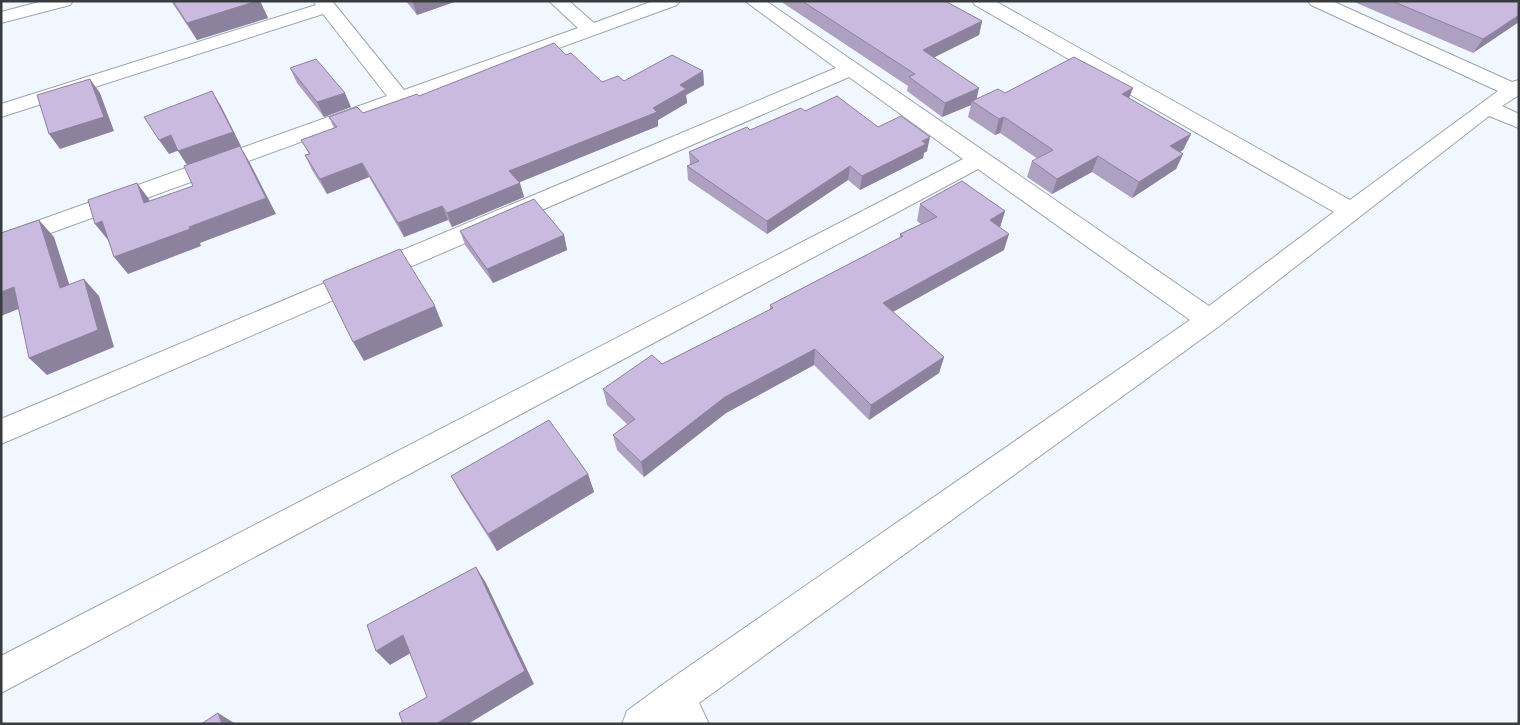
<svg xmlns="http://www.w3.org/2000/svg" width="1520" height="725" viewBox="0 0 1520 725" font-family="'Roboto Condensed',sans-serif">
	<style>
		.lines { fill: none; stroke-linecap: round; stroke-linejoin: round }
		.minor-casing { stroke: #9ca4ac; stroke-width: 2 }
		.minor { fill: #fff; fill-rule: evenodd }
		.wall { fill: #aea0c1 }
		.shaded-wall { fill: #8d829d }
		.building { fill: #cabae0; stroke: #8d829d }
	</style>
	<rect width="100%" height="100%" fill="#f0f7fe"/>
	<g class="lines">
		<!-- minor casing -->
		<g class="minor-casing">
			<path id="minor" d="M 43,1 L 73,1 L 70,5 L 1,23 L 1,12 Z
				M 313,1 L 332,1 L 404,90 L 578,28 L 549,1 L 569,1 L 594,23 L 653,1 L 680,1 L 677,5 L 1,251 L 1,234 L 387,96 L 323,14 L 1,117 L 1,104 L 316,5 Z
				M 745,1 L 766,1 L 1209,306 L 1334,212 L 975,5 L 972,1 L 995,1 L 1350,200 L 1498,91 L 1311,5 L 1308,1 L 1332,1 L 1512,82 L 1519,80 L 1519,95 L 1502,106 L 1519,114 L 1519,128 L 1489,116 L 1218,327 L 699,703 L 709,724 L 622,724 L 627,711 L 662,685 L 1190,320 L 978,169 L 1,693 L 1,656 L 963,159 L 849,77 L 1,444 L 1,419 L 836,68 Z"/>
		</g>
		<!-- minor -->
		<use href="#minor" class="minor"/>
	</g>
	<!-- wall -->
	<path class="wall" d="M 171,1 L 260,1 L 268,18 L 197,40 Z
		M 406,1 L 457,1 L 417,15 Z
		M 780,1 L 945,1 L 982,21 L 979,35 L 934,57 L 977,99 L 1005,93 L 1133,88 L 1129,98 L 1191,134 L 1183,150 L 1180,152 L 1183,154 L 1176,169 L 1132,198 L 1092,172 L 1052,194 L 1027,177 L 1032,161 L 1038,159 L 1000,133 L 995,135 L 968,117 L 971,105 L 942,117 L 907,91 L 908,86 Z
		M 1352,1 L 1519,1 L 1473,53 Z
		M 566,55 L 602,82 L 624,81 L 703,71 L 704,85 L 686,95 L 687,103 L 658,120 L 658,126 L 519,182 L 524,197 L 452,227 L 448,220 L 404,237 L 369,177 L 327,194 L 312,170 L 305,155 L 309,154 L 301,140 L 334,128 L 329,117 L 363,113 L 419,96 Z
		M 290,68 L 351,107 L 324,117 L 297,83 Z
		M 878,127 L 927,151 L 924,153 L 923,158 L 860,190 L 848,180 L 767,234 L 688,180 L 687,166 L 690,165 L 689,152 L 750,130 Z
		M 920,204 L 1005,211 L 1000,227 L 1004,250 L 893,312 L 944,357 L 939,373 L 869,420 L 814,365 L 726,413 L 644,477 L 617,450 L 613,435 L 628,425 L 607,405 L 603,389 L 662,364 L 770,310 L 770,305 L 900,238 L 900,234 L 921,224 L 917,221 Z
		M 460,231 L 564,235 L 567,250 L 493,283 L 465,245 Z
		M 588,474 L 594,492 L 497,551 L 461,494 L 451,476 Z"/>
	<!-- shaded-wall -->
	<path class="shaded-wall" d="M 257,1 L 260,1 L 268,18 L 197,40 L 187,23 Z
		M 419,1 L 457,1 L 417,15 L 413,3 Z
		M 1519,15 L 1519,22 L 1473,53 L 1483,39 Z
		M 982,21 L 979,35 L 921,64 L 923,50 Z
		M 703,71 L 704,85 L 686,95 L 687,103 L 658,120 L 658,126 L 513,185 L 509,171 L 653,108 L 680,85 Z
		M 90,79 L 100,93 L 114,131 L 60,149 L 49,134 Z
		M 979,88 L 976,102 L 972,101 L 971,105 L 942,117 L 945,103 Z
		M 1133,88 L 1127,103 L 1122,94 Z
		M 212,91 L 221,106 L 241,146 L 240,146 L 250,163 L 276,214 L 200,243 L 201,246 L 128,274 L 114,257 L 189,227 L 266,198 L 187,165 L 178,151 Z
		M 345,93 L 351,107 L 324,117 L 317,102 Z
		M 1004,117 L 1000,133 L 995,135 L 999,119 Z
		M 1191,134 L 1183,150 L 1163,162 L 1170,146 Z
		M 171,135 L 180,150 L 169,154 L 159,140 Z
		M 930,137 L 927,151 L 924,153 L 923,158 L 860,190 L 862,176 Z
		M 1183,154 L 1176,169 L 1132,198 L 1139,182 Z
		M 1098,156 L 1092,172 L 1052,194 L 1057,179 Z
		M 362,163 L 369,177 L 327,194 L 320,179 Z
		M 850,166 L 848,180 L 767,234 L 767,221 Z
		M 137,183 L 149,199 L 156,219 L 144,203 Z
		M 520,183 L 524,197 L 452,227 L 447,213 Z
		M 442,206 L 448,220 L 404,237 L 398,223 Z
		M 1005,211 L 1000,227 L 990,220 Z
		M 39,220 L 54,237 L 76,305 L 60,288 Z
		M 102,221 L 116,237 L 108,240 L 95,224 Z
		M 1009,234 L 1004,250 L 880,319 L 883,303 Z
		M 564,235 L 567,250 L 493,283 L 487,269 Z
		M 84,279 L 99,296 L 114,347 L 47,375 L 29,358 Z
		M 14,287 L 31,304 L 1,316 L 1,292 Z
		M 435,306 L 443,326 L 364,361 L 353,342 Z
		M 815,349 L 814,365 L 726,413 L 644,477 L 641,462 L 725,397 Z
		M 944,357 L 939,373 L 869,420 L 871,405 Z
		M 588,474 L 594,492 L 497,551 L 488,534 Z
		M 476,567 L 486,583 L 534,684 L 468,724 L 436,724 Z
		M 403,635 L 416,650 L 390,665 L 376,651 Z
		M 218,713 L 236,724 L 222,724 Z"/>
	<!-- building -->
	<path class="building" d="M 173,1 L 257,1 L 187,23 Z
		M 411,1 L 419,1 L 413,3 Z
		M 802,1 L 945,1 L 982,21 L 923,50 L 979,88 L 945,103 L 909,77 L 915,74 Z
		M 1392,1 L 1519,1 L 1519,15 L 1483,39 Z
		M 554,43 L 566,55 L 571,53 L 602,82 L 618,76 L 624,81 L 672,55 L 703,71 L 680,85 L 686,89 L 653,108 L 657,112 L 509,171 L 520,183 L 447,213 L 442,206 L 398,223 L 362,163 L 320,179 L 305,155 L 310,154 L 301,140 L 337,127 L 329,117 L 357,107 L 363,113 L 417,94 L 419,96 Z
		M 1074,57 L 1133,88 L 1122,94 L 1191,134 L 1170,146 L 1183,154 L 1139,182 L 1098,156 L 1057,179 L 1032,161 L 1053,150 L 1004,117 L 999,119 L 972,101 L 998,89 L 1005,93 Z
		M 316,59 L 345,93 L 317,102 L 290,68 Z
		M 90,79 L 104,117 L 49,134 L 37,95 Z
		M 212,91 L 233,132 L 178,151 L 171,135 L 159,140 L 144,117 Z
		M 837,96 L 878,127 L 901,116 L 930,137 L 922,141 L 926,144 L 862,176 L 850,166 L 767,221 L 687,166 L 699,161 L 689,152 L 747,127 L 750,130 L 801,108 L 805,111 Z
		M 240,146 L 266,198 L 189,227 L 190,229 L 114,257 L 102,221 L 95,224 L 88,200 L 137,183 L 144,203 L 193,186 L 184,166 Z
		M 962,181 L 1005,211 L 990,220 L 1009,234 L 883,303 L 944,357 L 871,405 L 815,349 L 725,397 L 641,462 L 613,435 L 635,419 L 603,389 L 652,355 L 662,364 L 773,308 L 770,305 L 903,236 L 900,234 L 937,217 L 920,204 Z
		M 534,199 L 564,235 L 487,269 L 460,231 Z
		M 39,220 L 60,288 L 84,279 L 98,330 L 29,358 L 14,287 L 1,292 L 1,233 Z
		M 400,249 L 435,306 L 353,342 L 323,281 Z
		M 549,420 L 588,474 L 488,534 L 451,476 Z
		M 476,567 L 525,671 L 436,724 L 403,724 L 399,713 L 427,697 L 403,635 L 376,651 L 367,625 Z
		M 218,713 L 222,724 L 201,724 Z"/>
	<!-- border -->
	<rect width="1520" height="725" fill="none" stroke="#393c3f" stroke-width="5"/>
</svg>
